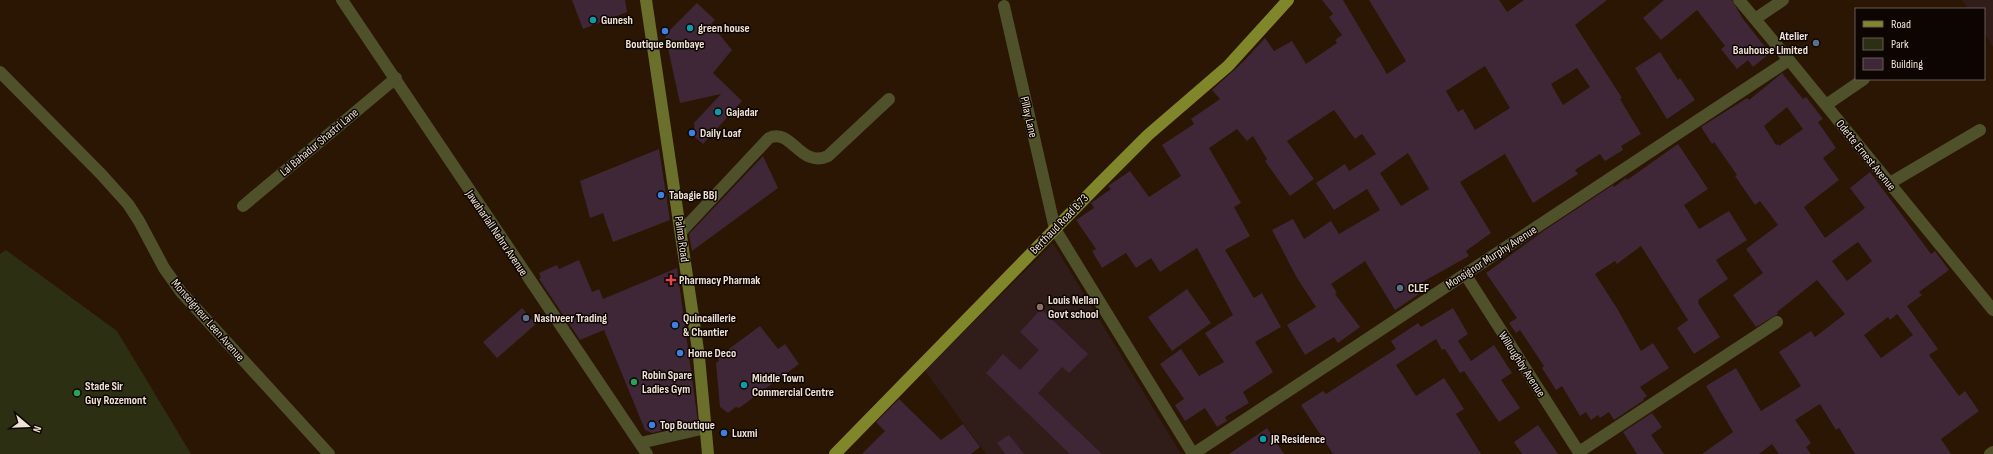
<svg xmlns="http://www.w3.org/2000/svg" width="1993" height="454" viewBox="0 0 1993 454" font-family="'Sofia Sans Condensed',sans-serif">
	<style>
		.education { fill: #301d19 }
		.green { fill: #2d2f13 }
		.building { fill: #3f2737; fill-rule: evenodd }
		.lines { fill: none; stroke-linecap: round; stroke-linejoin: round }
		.minor { stroke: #4e5129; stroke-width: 12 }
		.tertiary { stroke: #4e5129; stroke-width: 12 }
		.secondary { stroke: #6a6f2b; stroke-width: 12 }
		.primary { stroke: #80862a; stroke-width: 12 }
		.culture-dot { fill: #0f9aa8; stroke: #0c0501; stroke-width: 1.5 }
		.shop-dot { fill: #3f7fe0; stroke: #0c0501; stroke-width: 1.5 }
		.service-dot { fill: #5c6f8a; stroke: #0c0501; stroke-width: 1.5 }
		.health-dot { fill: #e0444e; stroke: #0c0501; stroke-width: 1.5 }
		.education-dot { fill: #8d6e63; stroke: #0c0501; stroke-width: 1.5 }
		.leisure-dot { fill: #2e9e5b; stroke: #0c0501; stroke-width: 1.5 }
		.labels { text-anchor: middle; stroke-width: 3; stroke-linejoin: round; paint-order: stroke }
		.poi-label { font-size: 12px; font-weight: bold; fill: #efe1d5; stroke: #0c0501; text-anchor: start }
		.street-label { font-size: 12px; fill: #efe1d5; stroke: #0c0501 }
	</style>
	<rect width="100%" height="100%" fill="#2a1603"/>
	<!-- education -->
	<path class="education" d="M 1962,0 L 1993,0 L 1993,47 L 1984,33 L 1984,9 L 1968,9 Z
		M 1053,243 L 1181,454 L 986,454 L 925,371 Z"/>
	<!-- green -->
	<path class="green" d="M 6,250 L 117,331 L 191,454 L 0,454 L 0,254 Z"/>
	<!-- building -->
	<path class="building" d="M 572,0 L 625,0 L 627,12 L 583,29 Z
		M 1322,0 L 1343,0 L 1387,74 L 1406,61 L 1369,0 L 1499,0 L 1507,12 L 1524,0 L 1607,0 L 1575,25 L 1622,98 L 1620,99 L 1641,134 L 1621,146 L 1623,150 L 1605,161 L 1600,154 L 1575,170 L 1578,174 L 1533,203 L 1505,154 L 1460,182 L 1491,233 L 1466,251 L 1469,256 L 1417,285 L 1422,292 L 1395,310 L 1365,261 L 1331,284 L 1337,293 L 1335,294 L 1360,327 L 1338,343 L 1334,337 L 1305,355 L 1287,325 L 1316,307 L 1297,278 L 1272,230 L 1293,219 L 1304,239 L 1331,221 L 1339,234 L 1380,210 L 1367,189 L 1334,210 L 1316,183 L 1345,164 L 1349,171 L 1376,154 L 1362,134 L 1355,139 L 1334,110 L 1287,141 L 1314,179 L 1290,196 L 1265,161 L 1267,159 L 1253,136 L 1247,141 L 1237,129 L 1209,148 L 1241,203 L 1234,207 L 1250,236 L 1225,250 L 1254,298 L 1262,293 L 1281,327 L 1255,342 L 1273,372 L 1243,392 L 1249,403 L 1225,417 L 1227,421 L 1217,427 L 1205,408 L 1185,421 L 1175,405 L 1184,399 L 1160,364 L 1181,349 L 1199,376 L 1224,362 L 1205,333 L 1233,315 L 1197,248 L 1160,272 L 1151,258 L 1136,268 L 1126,253 L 1102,268 L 1092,251 L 1096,249 L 1076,220 L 1094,208 L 1091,203 L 1111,189 L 1108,186 L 1130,171 L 1149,197 L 1181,176 L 1162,145 L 1194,124 L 1191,119 L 1220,99 L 1212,90 L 1243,62 L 1265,38 L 1274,51 L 1292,41 L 1306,64 L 1337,43 L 1335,40 L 1342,35 L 1329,17 L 1333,14 ZM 1485,66 L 1510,108 L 1475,130 L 1463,109 L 1458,112 L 1446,91 ZM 1577,68 L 1590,87 L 1563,105 L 1551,84 ZM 1408,153 L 1429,189 L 1401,206 L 1380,173 Z
		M 1664,0 L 1732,0 L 1743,19 L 1770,53 L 1753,67 L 1748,60 L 1737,69 L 1721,49 L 1725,46 L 1697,10 L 1661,40 L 1643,18 Z
		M 697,3 L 715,20 L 711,24 L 732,50 L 713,73 L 742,101 L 703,144 L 695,137 L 694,123 L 721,94 L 680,103 L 665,35 Z
		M 1660,52 L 1678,80 L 1680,78 L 1695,100 L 1667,119 L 1635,68 Z
		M 1782,73 L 1803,99 L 1806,97 L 1823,119 L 1818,122 L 1836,148 L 1823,158 L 1839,180 L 1804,207 L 1825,238 L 1865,208 L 1850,188 L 1870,172 L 1931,254 L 1935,251 L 1949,270 L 1919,292 L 1922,295 L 1907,306 L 1938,349 L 1929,355 L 1959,396 L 1965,391 L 1979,411 L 1941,439 L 1951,454 L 1855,454 L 1839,428 L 1836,430 L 1820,404 L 1795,420 L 1811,443 L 1806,447 L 1811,454 L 1779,454 L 1772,444 L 1759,454 L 1702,454 L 1733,432 L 1706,386 L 1736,368 L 1761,411 L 1801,386 L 1779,352 L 1811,331 L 1815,337 L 1845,314 L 1817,280 L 1777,312 L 1778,314 L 1756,327 L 1733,295 L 1763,273 L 1746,249 L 1778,225 L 1760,201 L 1755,205 L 1735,176 L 1737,175 L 1714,142 L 1712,144 L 1701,127 L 1747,98 L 1749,100 ZM 1787,107 L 1803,129 L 1779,146 L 1778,144 L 1776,145 L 1764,126 ZM 1858,242 L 1872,261 L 1847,281 L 1832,261 ZM 1897,314 L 1913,335 L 1881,358 L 1864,335 L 1888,317 L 1890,320 Z
		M 1678,144 L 1708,189 L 1684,205 L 1699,229 L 1729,211 L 1747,240 L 1716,260 L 1728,279 L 1698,300 L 1699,302 L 1698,303 L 1720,337 L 1694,354 L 1677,328 L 1688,320 L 1641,246 L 1617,264 L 1615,261 L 1595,274 L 1618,310 L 1641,351 L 1653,343 L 1669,368 L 1640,387 L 1647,396 L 1643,399 L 1644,400 L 1614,420 L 1609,412 L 1600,418 L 1598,415 L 1591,420 L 1586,412 L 1580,416 L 1562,386 L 1556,390 L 1542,368 L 1544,366 L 1520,330 L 1516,333 L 1509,323 L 1517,318 L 1486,273 L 1545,230 L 1613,185 L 1614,187 L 1626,178 L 1627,180 Z
		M 659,149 L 670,220 L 613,242 L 603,213 L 590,218 L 580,181 Z
		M 763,156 L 778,188 L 692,251 L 689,234 Z
		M 579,260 L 592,292 L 599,289 L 603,299 L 677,268 L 698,422 L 652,433 L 645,430 L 604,330 L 580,340 L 539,279 L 541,278 L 539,273 L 557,265 L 559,269 Z
		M 1187,289 L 1211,323 L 1172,351 L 1148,317 Z
		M 522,308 L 536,324 L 497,358 L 483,342 Z
		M 1453,308 L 1468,334 L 1458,341 L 1471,361 L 1494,345 L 1512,373 L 1501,380 L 1520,408 L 1499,422 L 1464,371 L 1460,373 L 1445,349 L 1442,350 L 1436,339 L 1396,365 L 1416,396 L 1444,378 L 1464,409 L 1456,414 L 1481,454 L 1333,454 L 1301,405 L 1323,391 L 1326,394 L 1396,349 L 1391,341 L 1418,323 L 1421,327 Z
		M 1041,309 L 1088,354 L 1069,373 L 1062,367 L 1038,393 L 1102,454 L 1070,454 L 986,373 L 1003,354 L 1020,370 L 1039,350 L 1020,332 Z
		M 760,326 L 778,349 L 785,344 L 799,364 L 739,408 L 736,407 L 728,413 L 720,407 L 716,363 L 719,361 L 718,357 Z
		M 899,399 L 941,440 L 963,424 L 980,447 L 971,454 L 862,454 L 885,431 L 876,422 Z
		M 1652,413 L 1662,427 L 1651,435 L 1664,454 L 1637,454 L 1623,432 Z
		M 1538,425 L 1558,454 L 1522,454 L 1514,442 Z
		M 1267,428 L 1284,454 L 1229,454 Z
		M 1009,435 L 1024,454 L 1005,454 L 997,443 Z"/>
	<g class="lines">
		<!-- minor -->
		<path class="minor" d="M 1004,6 L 1055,229 L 1193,454
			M 1755,19 L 1783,0
			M 1789,60 L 1993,310
			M 0,72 L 101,174 L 128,204 L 139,221 L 164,268 L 181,292 L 329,454
			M 1826,105 L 1864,79
			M 1890,183 L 1980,130
			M 243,206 L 396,78
			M 681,232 L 769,138 C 791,127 801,169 828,156 L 889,99
			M 1465,274 L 1580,454
			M 640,443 L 706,428
			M 1579,452 L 1777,322
			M 1990,454 L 1993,452"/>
		<!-- tertiary -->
		<path class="tertiary" d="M 342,0 L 647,454
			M 1193,454 L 1789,60 L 1739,0"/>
		<!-- secondary -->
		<path class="secondary" d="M 646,0 L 699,357 L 708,454"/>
		<!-- primary -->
		<path class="primary" d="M 835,454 L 1099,184 L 1148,135 L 1228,66 L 1288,0"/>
	</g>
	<!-- markers -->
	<g class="culture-dot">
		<circle cx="593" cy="20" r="4"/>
		<circle cx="690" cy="28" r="4"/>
		<circle cx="718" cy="112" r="4"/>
		<circle cx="744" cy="385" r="4"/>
		<circle cx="1263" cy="439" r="4"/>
	</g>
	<g class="shop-dot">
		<circle cx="665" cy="31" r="4"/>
		<circle cx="692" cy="133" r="4"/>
		<circle cx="661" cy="195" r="4"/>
		<circle cx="675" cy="325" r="4"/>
		<circle cx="680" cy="353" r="4"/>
		<circle cx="652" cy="425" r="4"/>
		<circle cx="724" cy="433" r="4"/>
	</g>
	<g class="service-dot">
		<circle cx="1816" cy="43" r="4"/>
		<circle cx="1400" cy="288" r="4"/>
		<circle cx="526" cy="318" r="4"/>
	</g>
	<path class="health-dot" d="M669 274h4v4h4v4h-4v4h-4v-4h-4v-4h4z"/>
	<circle class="education-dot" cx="1040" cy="307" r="4"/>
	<g class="leisure-dot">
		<circle cx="634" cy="382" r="4"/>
		<circle cx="77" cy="393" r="4"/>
	</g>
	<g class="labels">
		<!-- poi labels -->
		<g class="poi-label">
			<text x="601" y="24">Gunesh</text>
			<text x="698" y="32">green house</text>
			<text x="1808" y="40" text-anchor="end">Atelier<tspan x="1808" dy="14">Bauhouse Limited</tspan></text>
			<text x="665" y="48" text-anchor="middle">Boutique Bombaye</text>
			<text x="726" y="116">Gajadar</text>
			<text x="700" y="137">Daily Loaf</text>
			<text x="669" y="199">Tabagie BBJ</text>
			<text x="679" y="284">Pharmacy Pharmak</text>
			<text x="1408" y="292">CLEF</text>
			<text x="1048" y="304">Louis Nellan<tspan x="1048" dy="14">Govt school</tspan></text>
			<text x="534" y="322">Nashveer Trading</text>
			<text x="683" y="322">Quincaillerie<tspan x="683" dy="14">&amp; Chantier</tspan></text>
			<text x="688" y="357">Home Deco</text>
			<text x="642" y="379">Robin Spare<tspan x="642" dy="14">Ladies Gym</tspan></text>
			<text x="752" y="382">Middle Town<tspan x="752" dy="14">Commercial Centre</tspan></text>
			<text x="85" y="390">Stade Sir<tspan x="85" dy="14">Guy Rozemont</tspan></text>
			<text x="660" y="429">Top Boutique</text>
			<text x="732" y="437">Luxmi</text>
			<text x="1271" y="443">JR Residence</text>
		</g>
		<!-- street labels -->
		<g class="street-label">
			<text transform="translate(1029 117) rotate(77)" y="4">Pillay Lane</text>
			<text transform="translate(319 142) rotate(-40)" y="4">Lal Bahadur Shastri Lane</text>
			<text transform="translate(1866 155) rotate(51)" y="4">Odette Ernest Avenue</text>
			<text transform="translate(1059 224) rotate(-46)" y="4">Berthaud Road B.73</text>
			<text transform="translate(497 233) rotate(56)" y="4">Jawaharlall Nehru Avenue</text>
			<text transform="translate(682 239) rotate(82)" y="4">Palma Road</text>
			<text transform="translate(1491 257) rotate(-33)" y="4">Monsignor Murphy Avenue</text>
			<text transform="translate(208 320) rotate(49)" y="4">Monseigneur Leen Avenue</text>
			<text transform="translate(1522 364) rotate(57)" y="4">Willoughby Avenue</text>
		</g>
	</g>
	<!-- legend -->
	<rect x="1855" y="8" width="130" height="72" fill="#0c0501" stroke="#675d56"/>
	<rect x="1863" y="21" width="20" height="6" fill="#80862a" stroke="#675d56"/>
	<text x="1891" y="28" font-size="12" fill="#efe1d5">Road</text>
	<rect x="1863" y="38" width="20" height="12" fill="#2d2f13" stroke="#675d56"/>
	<text x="1891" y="48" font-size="12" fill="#efe1d5">Park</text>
	<rect x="1863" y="58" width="20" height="12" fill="#3f2737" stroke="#675d56"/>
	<text x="1891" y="68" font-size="12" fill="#efe1d5">Building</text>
	<!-- north arrow -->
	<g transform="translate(28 426) rotate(109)" stroke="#0c0501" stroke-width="3" paint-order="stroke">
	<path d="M0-3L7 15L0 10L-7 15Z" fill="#efe1d5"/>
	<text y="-6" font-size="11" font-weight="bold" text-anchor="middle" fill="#efe1d5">N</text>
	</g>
</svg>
